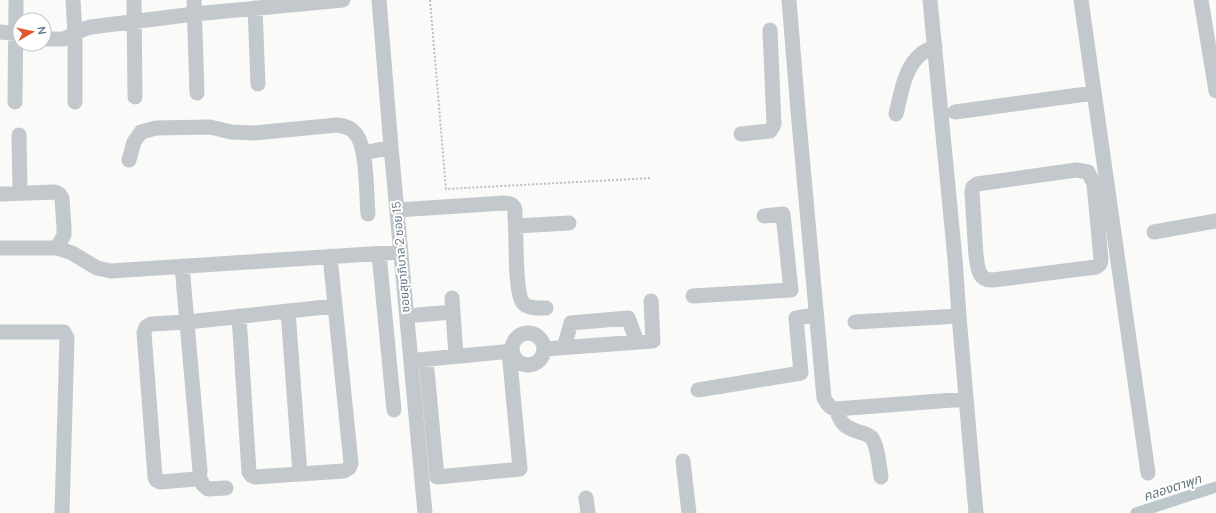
<svg xmlns="http://www.w3.org/2000/svg" width="1216" height="513" viewBox="0 0 1216 513" font-family="Manrope,'Noto Sans Thai',sans-serif">
	<style>
		.lines { fill: none; stroke-linecap: round; stroke-linejoin: round }
		.canal { stroke: #bbc7cb; stroke-width: 11 }
		.path { stroke: #bbbfc2; stroke-width: 2; stroke-dasharray: 2 2; stroke-linecap: butt }
		.minor { stroke: #c3c8cc; stroke-width: 15 }
		.labels { text-anchor: middle; stroke-width: 4; stroke-linejoin: round; paint-order: stroke }
		.street-label { font-size: 12px; fill: #657683; stroke: #fff }
		.water-label { font-size: 13px; font-style: italic; fill: #60757c; stroke: #fff }
	</style>
	<rect width="100%" height="100%" fill="#fafaf8"/>
	<g class="lines">
		<!-- canal -->
		<path class="canal" d="M 1136,513 L 1216,487"/>
		<!-- path -->
		<path class="path" d="M 430,0 L 446,189 L 652,178"/>
		<!-- minor -->
		<path class="minor" d="M 73,0 L 75,33 L 75,102
			M 134,0 L 135,97
			M 194,0 L 197,93
			M 379,0 L 391,147 L 425,513
			M 789,0 L 798,111 L 824,398 C 827,403 830,409 836,409 L 966,399
			M 930,0 L 955,259 L 959,316 L 976,513
			M 1081,0 L 1148,473
			M 1201,0 L 1216,91
			M 255,8 L 258,84
			M 0,32 L 20,34
			M 44,39 L 64,39 L 84,29 L 91,27 L 194,14 L 343,0
			M 15,102 L 16,0
			M 955,112 L 1094,93
			M 896,114 C 901,94 904,68 921,54 C 925,51 930,49 935,46
			M 741,134 L 770,131 L 772,128 L 774,124 L 770,30
			M 19,135 L 20,193
			M 364,153 L 391,147
			M 129,160 L 134,142 L 141,132 L 156,128 L 210,127 L 231,132 L 254,133 L 337,125 C 344,126 350,127 354,132 C 368,144 366,195 368,214
			M 1076,170 L 1088,172 L 1094,184 L 1101,259 L 1100,264 L 1096,267 L 993,280 C 978,281 978,268 976,256 L 972,192 L 973,187 L 977,184 Z
			M 0,194 L 55,192 L 59,194 L 62,198 L 64,228 L 64,235 L 57,248
			M 397,210 L 504,203 C 507,203 511,203 513,206 C 516,208 515,214 515,217 C 517,235 514,291 523,303 C 528,309 539,308 546,308
			M 516,226 L 569,223
			M 1154,232 L 1216,221
			M 0,248 L 57,248 L 72,253 L 97,268 L 111,271 L 401,252
			M 379,254 L 394,410
			M 182,266 L 200,471 L 199,476 L 196,479 L 160,482 L 156,480 L 155,477 L 144,333 L 146,327 L 151,324 L 188,322 L 335,306
			M 693,296 L 791,290 L 783,214 L 764,216
			M 452,298 L 456,356
			M 288,311 L 300,474
			M 417,315 L 453,312
			M 239,316 L 249,472 L 252,476 L 255,477 L 344,471 L 349,468 L 351,463 L 330,256
			M 855,322 L 959,316
			M 0,332 L 64,332 L 67,338 L 62,513
			M512 349a16 16 0 1 1 32 0a16 16 0 1 1-32 0Z
			M 564,347 L 571,323 L 628,318 L 637,342
			M 544,349 L 653,341 L 651,301
			M 426,359 L 437,477 L 520,469 L 509,351
			M 418,360 L 512,351
			M 698,390 L 801,373 L 796,318 L 816,315
			M 836,409 C 841,424 844,427 859,432 C 863,433 867,434 871,437 C 878,445 879,466 881,477
			M 683,461 L 689,513
			M 199,476 L 203,485 L 208,489 L 226,488
			M 586,498 L 588,513"/>
	</g>
	<g class="labels">
		<!-- street labels -->
		<g class="street-label">
			<text transform="translate(401 257) rotate(-95)" y="4">ซอยสุขาภิบาล 2 ซอย 15</text>
		</g>
		<!-- water labels -->
		<g class="water-label">
			<text transform="translate(1172 487) rotate(-18)" y="5">คลองตาพุก</text>
		</g>
	</g>
	<!-- north arrow -->
	<g transform="translate(32 32) rotate(81)"><circle r="19" fill="#ffffff" stroke="#c1c8cd"/>
	<path d="M0-3L7 15L0 10L-7 15Z" fill="#e4572e"/>
	<text y="-6" font-size="11" font-weight="bold" text-anchor="middle" fill="#657683">N</text>
	</g>
</svg>
